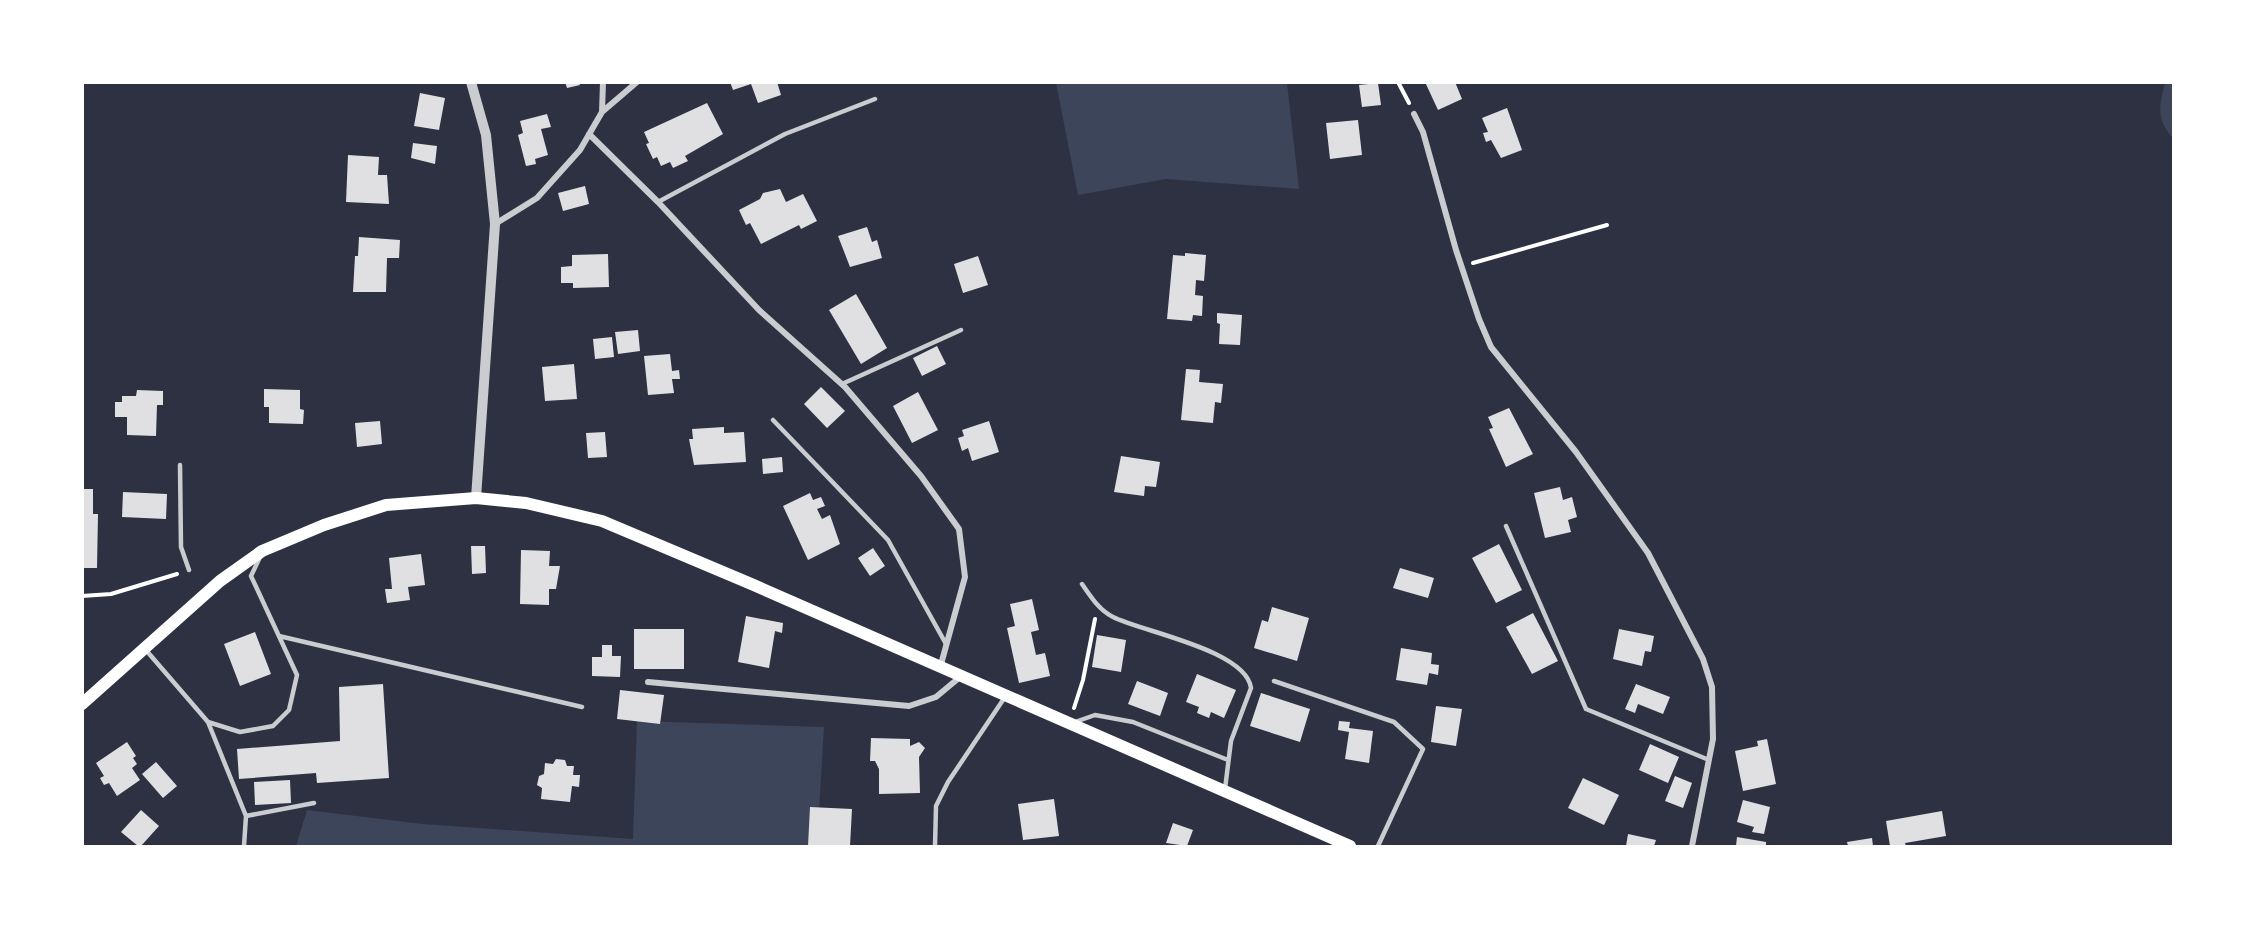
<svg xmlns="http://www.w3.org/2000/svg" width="2256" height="929" viewBox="0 0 2256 929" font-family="Overpass,sans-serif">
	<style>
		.green { fill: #3c4559 }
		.building { fill: #e0e0e3 }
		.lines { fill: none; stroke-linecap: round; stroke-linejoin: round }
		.path { stroke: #fff; stroke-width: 4 }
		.service { stroke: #caccd0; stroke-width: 4.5 }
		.minor { stroke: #caccd0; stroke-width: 6 }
		.tertiary { stroke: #caccd0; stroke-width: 10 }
		.secondary { stroke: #fff; stroke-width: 12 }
	</style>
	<rect width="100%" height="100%" fill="#2d3142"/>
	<!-- green -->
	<path class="green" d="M 1056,83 L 1287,83 L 1299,189 L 1166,179 L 1078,195 Z
		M 2165,83 L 2173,83 L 2173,138 C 2156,121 2159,105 2165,83 Z
		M 637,721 L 824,727 L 817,846 L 296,846 L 307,810 L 423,824 L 633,839 Z"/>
	<!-- building -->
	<path class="building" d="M 565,82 L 579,82 L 580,85 L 567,88 Z
		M 730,82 L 777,82 L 781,95 L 758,103 L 751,84 L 733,90 Z
		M 1425,82 L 1455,82 L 1462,99 L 1438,110 Z
		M 1378,83 L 1381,105 L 1362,107 L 1359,85 Z
		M 420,93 L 445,98 L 439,130 L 414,126 Z
		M 707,103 L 723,134 L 685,156 L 688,161 L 673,168 L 670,162 L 661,166 L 657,157 L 653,159 L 646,144 L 649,143 L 644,132 Z
		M 1507,108 L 1522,150 L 1501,158 L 1491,140 L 1486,142 L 1483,133 L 1488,132 L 1482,118 Z
		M 547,114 L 551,127 L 541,129 L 548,155 L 535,159 L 536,164 L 526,166 L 518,135 L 523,133 L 520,121 Z
		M 1358,120 L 1362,155 L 1330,159 L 1326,123 Z
		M 413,143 L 437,146 L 435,164 L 411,158 Z
		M 348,155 L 379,157 L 378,175 L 387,175 L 389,204 L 346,202 Z
		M 585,186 L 589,204 L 563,211 L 558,193 Z
		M 780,189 L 786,202 L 803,194 L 817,221 L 801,229 L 799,225 L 761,244 L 750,223 L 746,225 L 739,210 L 760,199 L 763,193 Z
		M 867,227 L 872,242 L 877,240 L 882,258 L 850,267 L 838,236 Z
		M 359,237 L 400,240 L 399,258 L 387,258 L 386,292 L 353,292 L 355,256 L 358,256 Z
		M 1185,253 L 1206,255 L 1204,281 L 1196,280 L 1195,295 L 1203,296 L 1202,316 L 1193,315 L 1192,321 L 1167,319 L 1173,255 L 1185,256 Z
		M 608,254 L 609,287 L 573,288 L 573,283 L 561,283 L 561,267 L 572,266 L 572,255 Z
		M 978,256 L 988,285 L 963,293 L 954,264 Z
		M 856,294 L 887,348 L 861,364 L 829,310 Z
		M 1217,313 L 1242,315 L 1240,345 L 1219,344 L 1220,324 L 1217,323 Z
		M 638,330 L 640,351 L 618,354 L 615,332 Z
		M 612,337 L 614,357 L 595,359 L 593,339 Z
		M 937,346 L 946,364 L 922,376 L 913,358 Z
		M 670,354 L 672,371 L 679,370 L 680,379 L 672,379 L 674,393 L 648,395 L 644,356 Z
		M 574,364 L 577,399 L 545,401 L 542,367 Z
		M 1186,369 L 1200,370 L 1199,382 L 1223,384 L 1221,403 L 1215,402 L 1213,423 L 1181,420 Z
		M 821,387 L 845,411 L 827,428 L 804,404 Z
		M 264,389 L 300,390 L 300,409 L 304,410 L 303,424 L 269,423 L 269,407 L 264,407 Z
		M 137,390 L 163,391 L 163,405 L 157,405 L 156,436 L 127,435 L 127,417 L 115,417 L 115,402 L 122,402 L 122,396 L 136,396 Z
		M 918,392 L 938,430 L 912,443 L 893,406 Z
		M 1509,408 L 1533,454 L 1506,467 L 1489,429 L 1493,428 L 1488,417 Z
		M 380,421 L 382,444 L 357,447 L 355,423 Z
		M 989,421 L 999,452 L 972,461 L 968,448 L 962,451 L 958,438 L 964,436 L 962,430 Z
		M 724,427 L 724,433 L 744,432 L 746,462 L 694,465 L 689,439 L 693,439 L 692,429 Z
		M 605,432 L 607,457 L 588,458 L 586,433 Z
		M 1121,456 L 1160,462 L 1156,487 L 1145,486 L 1144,496 L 1114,492 Z
		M 782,457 L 783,472 L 763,474 L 762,459 Z
		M 1560,487 L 1563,500 L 1572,497 L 1577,517 L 1568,520 L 1571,532 L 1545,538 L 1534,493 Z
		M 82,489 L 93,489 L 93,514 L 98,514 L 97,568 L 82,568 Z
		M 123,492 L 167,494 L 166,519 L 122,517 Z
		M 810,493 L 813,500 L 821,497 L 825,506 L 817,509 L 822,519 L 830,515 L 840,544 L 808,560 L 783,506 Z
		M 1499,544 L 1522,590 L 1496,603 L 1472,558 Z
		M 471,546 L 485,546 L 486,573 L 472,574 Z
		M 873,548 L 885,566 L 870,576 L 858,558 Z
		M 521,550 L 550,551 L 549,566 L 560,566 L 556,589 L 549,589 L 549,605 L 520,604 Z
		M 421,554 L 425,585 L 408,587 L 410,600 L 387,603 L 385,589 L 392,589 L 389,558 Z
		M 1400,568 L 1434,578 L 1428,598 L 1393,588 Z
		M 1032,599 L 1039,630 L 1031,632 L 1036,655 L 1045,653 L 1050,676 L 1019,683 L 1007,628 L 1015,626 L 1010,604 Z
		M 1272,607 L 1309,618 L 1297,661 L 1254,648 L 1262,620 L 1268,622 Z
		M 1533,613 L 1558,661 L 1532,674 L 1506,627 Z
		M 746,616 L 783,623 L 782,633 L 775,631 L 769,668 L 738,662 Z
		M 634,629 L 684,629 L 684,669 L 634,669 Z
		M 1619,629 L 1654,636 L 1651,652 L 1645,651 L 1642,666 L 1613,659 Z
		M 255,632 L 271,674 L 240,686 L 224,644 Z
		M 1097,635 L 1126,640 L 1121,672 L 1092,667 Z
		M 602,645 L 612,645 L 612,656 L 621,656 L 620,677 L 592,676 L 592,657 L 602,657 Z
		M 1401,648 L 1432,653 L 1431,664 L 1439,665 L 1438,675 L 1429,673 L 1427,685 L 1396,680 Z
		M 1197,674 L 1236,690 L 1224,718 L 1211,712 L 1209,718 L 1197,713 L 1199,707 L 1186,702 Z
		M 1137,681 L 1168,693 L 1160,716 L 1128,704 Z
		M 383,684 L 389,778 L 317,783 L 316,773 L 239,779 L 237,749 L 340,741 L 339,687 Z
		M 1636,684 L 1670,697 L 1663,714 L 1638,704 L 1635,713 L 1625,709 Z
		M 620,690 L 664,695 L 660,724 L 617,719 Z
		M 1261,693 L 1310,709 L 1300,742 L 1250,726 Z
		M 1436,706 L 1462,709 L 1456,746 L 1431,742 Z
		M 1339,721 L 1350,722 L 1349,728 L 1373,731 L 1369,763 L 1345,759 L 1349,732 L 1338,730 Z
		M 871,738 L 910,739 L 910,746 L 919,742 L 925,748 L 919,757 L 920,793 L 879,794 L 879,769 L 875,761 L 870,761 Z
		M 1767,739 L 1776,784 L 1743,791 L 1735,751 L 1758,746 L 1757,741 Z
		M 127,742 L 136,756 L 133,758 L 137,764 L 132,768 L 140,780 L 117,796 L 109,783 L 104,785 L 100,778 L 104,776 L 96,763 Z
		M 1650,744 L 1679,757 L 1668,783 L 1639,770 Z
		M 556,759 L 565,760 L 567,766 L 574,766 L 573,775 L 580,775 L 579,787 L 572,786 L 570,802 L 541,799 L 542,788 L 537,785 L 539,776 L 544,774 L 545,763 L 553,764 Z
		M 156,762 L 177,786 L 163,798 L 142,774 Z
		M 1675,776 L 1692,783 L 1683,808 L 1665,801 Z
		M 1583,778 L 1619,795 L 1604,825 L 1568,808 Z
		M 290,780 L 291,803 L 255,805 L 254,782 Z
		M 1054,799 L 1059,836 L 1023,840 L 1018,804 Z
		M 1743,800 L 1770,807 L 1764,834 L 1752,832 L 1754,827 L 1737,822 Z
		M 810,807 L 852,809 L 850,846 L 808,846 Z
		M 141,810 L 159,826 L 141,846 L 138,846 L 121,832 Z
		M 1942,811 L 1946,836 L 1905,843 L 1906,846 L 1890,846 L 1886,821 Z
		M 1173,823 L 1193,830 L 1187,846 L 1166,843 Z
		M 1628,834 L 1656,840 L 1654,846 L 1626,846 Z
		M 1737,837 L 1766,842 L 1766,846 L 1736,846 Z
		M 1872,838 L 1873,846 L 1848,846 L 1847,842 Z"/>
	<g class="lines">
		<!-- path -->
		<path class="path" d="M 1398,82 L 1409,103
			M 1473,263 L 1607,225
			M 82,596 L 111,594 L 177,574
			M 1074,708 L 1083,680 L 1095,619"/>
		<!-- service -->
		<path class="service" d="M 658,202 L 785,134 L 875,99
			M 842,384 L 961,330
			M 773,420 L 888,540 L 946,644
			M 180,465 L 181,547 L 189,570
			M 1506,526 L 1586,709 L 1709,760
			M 1082,584 C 1091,597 1099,610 1113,617 C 1143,632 1246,650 1251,688 L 1231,741 L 1225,789
			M 279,636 L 582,707
			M 145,649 L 208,722 L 240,732 L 273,726 L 289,710 L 297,675 L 251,576 L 260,557
			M 1274,681 L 1394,722 L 1423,749 L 1378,846
			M 208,722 L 246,816 L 244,846
			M 1075,722 L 1095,715 L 1133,722 L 1228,760
			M 246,816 L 314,803
			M 935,846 L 936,806 L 948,782 L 1005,697"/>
		<!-- minor -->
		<path class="minor" d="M 602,112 L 637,82
			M 1414,114 L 1423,132 L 1456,250 L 1479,319 L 1491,347 L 1576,452 L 1648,553 L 1703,659 L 1712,687 L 1713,739 L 1692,846
			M 589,134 L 658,202 L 759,310 L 845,387 L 921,476 L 959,529 L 965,577 L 940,668
			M 495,224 L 537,198 L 580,150 L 602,112 L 603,82
			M 648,682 L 909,706 L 936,697 L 960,677"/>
		<!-- tertiary -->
		<path class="tertiary" d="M 471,82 L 486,135 L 495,224 L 476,498"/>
		<!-- secondary -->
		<path class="secondary" d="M 82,704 L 220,581 L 262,551 L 324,525 L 386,505 L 476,498 L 526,503 L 602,521 L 749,583 L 1350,846"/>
	</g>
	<!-- border -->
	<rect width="2256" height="929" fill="none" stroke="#ffffff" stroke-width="168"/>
</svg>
